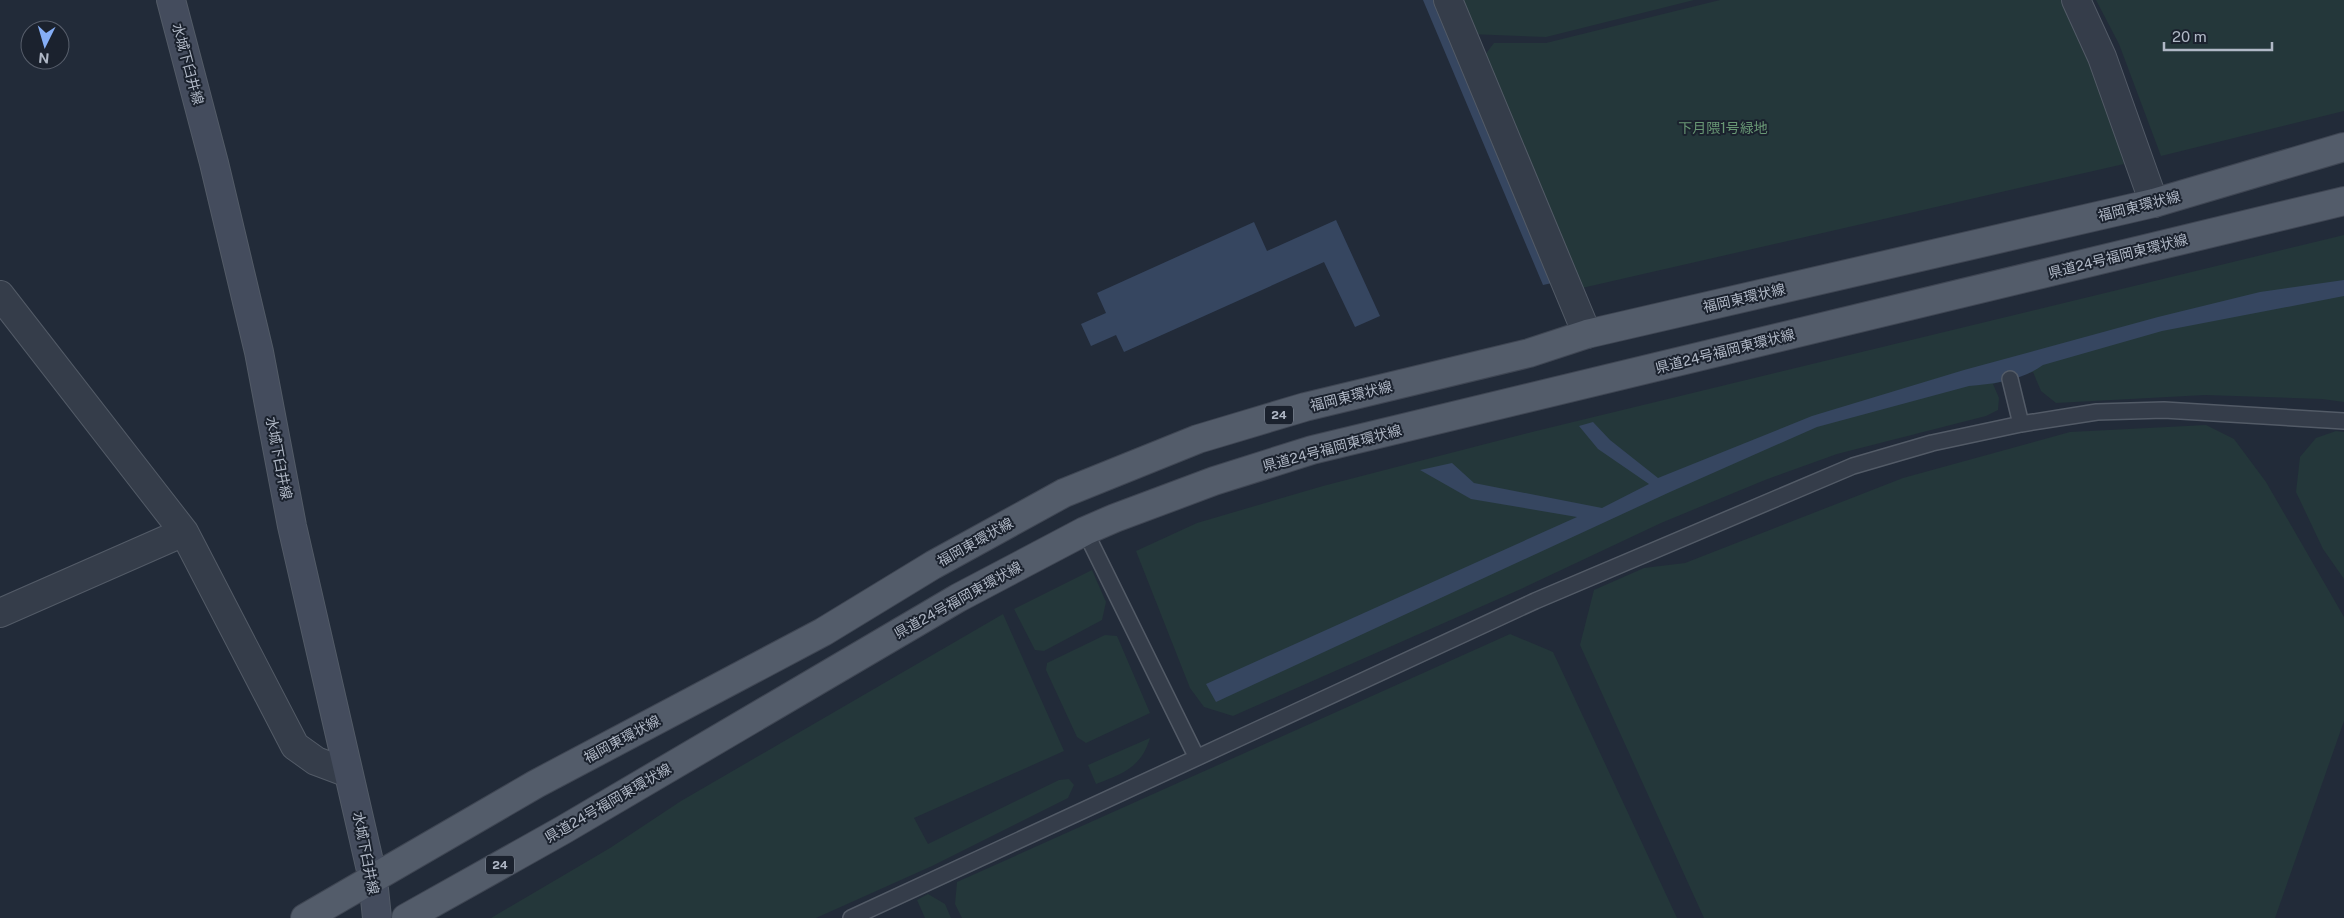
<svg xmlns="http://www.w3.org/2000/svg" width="2344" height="918" viewBox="0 0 2344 918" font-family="'Public Sans','Noto Sans JP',sans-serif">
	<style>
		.green { fill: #24373a }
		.water { fill: #364660 }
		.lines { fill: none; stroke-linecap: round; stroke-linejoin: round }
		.service-casing { stroke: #535b67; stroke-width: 18 }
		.minor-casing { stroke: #535b67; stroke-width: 30 }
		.secondary-casing { stroke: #535b67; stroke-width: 30 }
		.primary-casing { stroke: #3f4653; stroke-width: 30 }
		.service { stroke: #353d4a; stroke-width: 15 }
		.minor { stroke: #353d4a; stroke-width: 28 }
		.secondary { stroke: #444c5d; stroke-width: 28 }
		.primary { stroke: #535c6a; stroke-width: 28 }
		.labels { text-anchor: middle; stroke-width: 4; stroke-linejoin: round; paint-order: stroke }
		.shield { fill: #1b222e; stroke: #838b98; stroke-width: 1 }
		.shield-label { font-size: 12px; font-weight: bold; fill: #b0b8c6 }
		.street-label { font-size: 14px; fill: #b0b8c6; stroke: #1b222e }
		.park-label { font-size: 14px; fill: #689674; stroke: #1b222e }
	</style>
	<rect width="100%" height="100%" fill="#222b39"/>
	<!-- green -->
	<path class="green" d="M 1456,0 L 1694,0 L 1546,37 L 1469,34 Z
		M 1720,0 L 2065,0 L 2091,53 L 2124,164 L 1582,288 L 1481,60 L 1494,43 L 1546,43 Z
		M 2096,0 L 2344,0 L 2344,111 L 2161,156 L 2119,44 Z
		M 2344,235 L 2344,402 L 2322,399 L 2205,395 L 2056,403 L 2041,391 L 2033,372 L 1993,384 L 1999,398 L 1998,410 L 1986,416 L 1837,454 L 1765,480 L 1661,523 L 1521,589 L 1233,716 L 1204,707 L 1190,688 L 1136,551 L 1197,523 L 1323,486 L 1536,431 Z
		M 2206,425 L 2234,439 L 2266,482 L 2344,617 L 2344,721 L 2275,918 L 1704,918 L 1580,645 L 1594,590 L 1644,568 L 1685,563 L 1903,478 L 2070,432 Z
		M 2336,431 L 2344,432 L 2344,579 L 2323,549 L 2296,492 L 2300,457 L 2316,438 Z
		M 1092,570 L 1106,602 L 1102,620 L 1044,651 L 1035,650 L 1014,609 Z
		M 1003,614 L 1064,751 L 914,818 L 928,844 L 1059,780 L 1069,779 L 1074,785 L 1068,798 L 932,866 L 816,918 L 491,918 L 610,848 L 681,801 Z
		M 1510,634 L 1553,652 L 1677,918 L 962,918 L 955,904 L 957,882 Z
		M 1105,635 L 1117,636 L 1150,713 L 1086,743 L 1077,737 L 1046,670 L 1047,663 Z
		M 1150,738 C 1141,768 1122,774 1096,784 L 1088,765 Z
		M 928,894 L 945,904 L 951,918 L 925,918 L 917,900 Z"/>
	<!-- water -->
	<path class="water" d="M 1423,0 L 1438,0 L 1552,283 L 1543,285 Z
		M 1336,220 L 1380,316 L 1355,327 L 1324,262 L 1124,352 L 1116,335 L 1091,346 L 1081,324 L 1106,313 L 1097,293 L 1254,222 L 1267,251 Z
		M 2344,280 L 2344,296 L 2162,331 L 2043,365 C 2023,380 1994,384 1969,386 L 1817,427 L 1670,492 L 1216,702 L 1206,684 L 1577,517 L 1471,499 L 1420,470 L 1452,463 L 1474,483 L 1602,508 L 1649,484 L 1598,449 L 1579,426 L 1593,422 L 1610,440 L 1658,478 L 1812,416 L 1964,370 L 2158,317 L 2260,292 Z"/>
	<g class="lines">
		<!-- service casing -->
		<g class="service-casing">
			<path id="service" d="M 2010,379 L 2021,424
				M 1085,531 L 1196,756
				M 851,918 L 1535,601 L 1853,466 L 1932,443 L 2021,424 L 2097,412 L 2164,410 L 2344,421"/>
		</g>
		<!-- minor casing -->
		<g class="minor-casing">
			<path id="minor" d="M 1448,0 L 1587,334
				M 2076,0 L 2102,57 L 2154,203
				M 0,295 L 184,532 L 295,746 L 316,761 L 348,773
				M 0,613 L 184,532"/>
		</g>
		<!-- secondary casing -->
		<g class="secondary-casing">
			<path id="secondary" d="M 171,0 L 214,163 L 259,352 L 292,526 L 373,879 L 377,918"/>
		</g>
		<!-- primary casing -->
		<g class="primary-casing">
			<path id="primary" d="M 305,918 L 536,784 L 823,632 L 933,565 L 1064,493 L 1198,439 L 1305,407 L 1529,353 L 1587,334 L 2154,203 L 2344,147
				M 406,918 L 563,830 L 958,598 L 1085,531 L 1115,518 L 1214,481 L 1312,450 L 2344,201"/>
		</g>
		<!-- service -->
		<use href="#service" class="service"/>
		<!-- minor -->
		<use href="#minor" class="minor"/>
		<!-- secondary -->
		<use href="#secondary" class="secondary"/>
		<!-- primary -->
		<use href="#primary" class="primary"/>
	</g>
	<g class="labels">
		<!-- shield labels -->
		<g class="shield">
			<rect x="1265" y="405.5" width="28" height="19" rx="4"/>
			<rect x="486" y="855.5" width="28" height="19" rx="4"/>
		</g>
		<g class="shield-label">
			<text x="1279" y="419">24</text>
			<text x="500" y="869">24</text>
		</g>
		<!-- street labels -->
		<g class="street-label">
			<text transform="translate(188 64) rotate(75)" y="5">水城下臼井線</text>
			<text transform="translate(2139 206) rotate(-14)" y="5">福岡東環状線</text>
			<text transform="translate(2118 256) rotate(-14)" y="5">県道24号福岡東環状線</text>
			<text transform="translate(1744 298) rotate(-13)" y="5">福岡東環状線</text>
			<text transform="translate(1725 351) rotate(-14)" y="5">県道24号福岡東環状線</text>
			<text transform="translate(1351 396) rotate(-14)" y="5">福岡東環状線</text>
			<text transform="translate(1332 448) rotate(-15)" y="5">県道24号福岡東環状線</text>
			<text transform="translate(279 458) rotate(79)" y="5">水城下臼井線</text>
			<text transform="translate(975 542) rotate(-29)" y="5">福岡東環状線</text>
			<text transform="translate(958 600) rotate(-29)" y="5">県道24号福岡東環状線</text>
			<text transform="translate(622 739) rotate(-28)" y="5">福岡東環状線</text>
			<text transform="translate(608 803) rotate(-30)" y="5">県道24号福岡東環状線</text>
			<text transform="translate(366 853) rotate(79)" y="5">水城下臼井線</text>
		</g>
		<!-- park labels -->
		<g class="park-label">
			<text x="1723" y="133">下月隈1号緑地</text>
		</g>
	</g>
	<!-- north arrow -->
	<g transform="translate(45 45) rotate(185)"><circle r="24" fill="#1b222e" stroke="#575e6b"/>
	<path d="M0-4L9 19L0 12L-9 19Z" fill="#85aef6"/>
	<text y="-8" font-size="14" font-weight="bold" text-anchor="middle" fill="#b0b8c6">N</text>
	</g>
	<!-- scale -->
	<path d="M2164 42v8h108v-8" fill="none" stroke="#b0b8c6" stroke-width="2.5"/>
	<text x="2172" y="42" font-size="15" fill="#b0b8c6" stroke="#1b222e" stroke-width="4" paint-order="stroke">20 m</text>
</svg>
